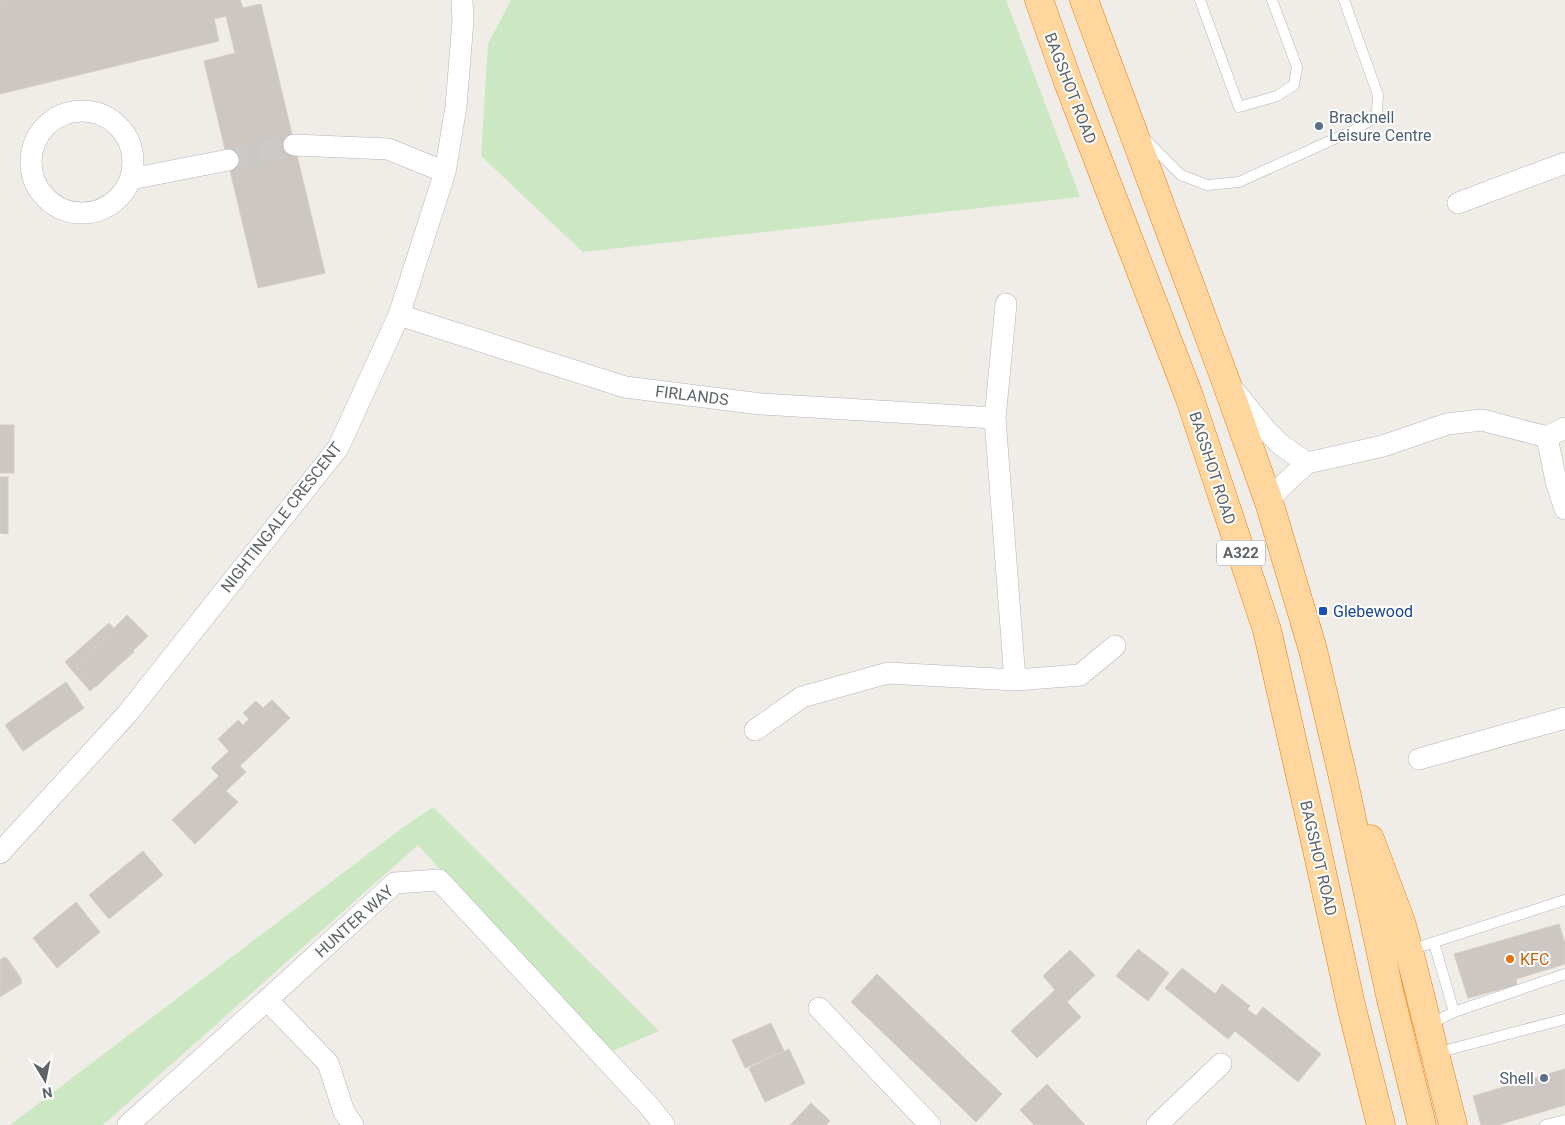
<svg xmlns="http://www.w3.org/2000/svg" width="1565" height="1125" viewBox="0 0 1565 1125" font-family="Roboto,sans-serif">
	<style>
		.green { fill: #cbe8c3 }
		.building { fill: #ccc7c3; stroke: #d6cdc5 }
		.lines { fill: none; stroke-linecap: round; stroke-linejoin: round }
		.minor-tunnel { stroke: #cccac7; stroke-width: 21; stroke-dasharray: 21 11; stroke-linecap: butt }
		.service-casing { stroke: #b2b6b9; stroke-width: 11 }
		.minor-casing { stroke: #b2b6b9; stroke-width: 22 }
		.trunk-casing { stroke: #f77600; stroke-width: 29 }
		.service { stroke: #fff; stroke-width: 10 }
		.minor { stroke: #fff; stroke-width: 21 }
		.trunk { stroke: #ffd69e; stroke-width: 28 }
		.service-dot { fill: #5c6f8a; stroke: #fff; stroke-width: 2 }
		.transit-dot { fill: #1a4fb4; stroke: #fff; stroke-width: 2 }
		.food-dot { fill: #e8710a; stroke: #fff; stroke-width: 2 }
		.labels { text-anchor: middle; stroke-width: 4; stroke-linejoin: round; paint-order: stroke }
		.shield { fill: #fff; stroke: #8e9295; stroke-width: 1 }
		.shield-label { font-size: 15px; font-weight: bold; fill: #5e6467 }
		.street-label { font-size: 16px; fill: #5e6467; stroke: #fff }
		.service-label { font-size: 16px; fill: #4e5e75; stroke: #fff; text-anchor: start }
		.transit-label { font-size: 16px; fill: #164399; stroke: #fff; text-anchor: start }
		.food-label { font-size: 16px; fill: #c56008; stroke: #fff; text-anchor: start }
	</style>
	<rect width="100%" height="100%" fill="#f0ece7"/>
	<!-- green -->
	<path class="green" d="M 511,0 L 1006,0 L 1080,197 L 583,252 L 481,156 L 488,44 Z
		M 433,807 L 659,1031 L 608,1053 L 418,845 L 103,1125 L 10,1125 L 401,829 Z"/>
	<!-- building -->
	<path class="building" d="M 0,0 L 240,0 L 243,8 L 261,4 L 325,273 L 258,288 L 204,61 L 235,53 L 226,16 L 214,19 L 219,41 L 0,94 Z
		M 0,425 L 14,425 L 14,473 L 0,473 Z
		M 0,477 L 8,477 L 8,534 L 0,533 Z
		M 127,615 L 148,636 L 96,687 L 76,666 Z
		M 109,623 L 134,652 L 90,691 L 65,662 Z
		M 66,682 L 84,708 L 23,751 L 5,725 Z
		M 272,700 L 290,718 L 240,766 L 246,772 L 226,791 L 238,802 L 195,844 L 172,820 L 219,776 L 211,768 L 229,751 L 218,739 L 238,720 L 243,725 L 249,719 L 243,713 L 256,701 L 263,708 Z
		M 143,851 L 163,875 L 109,919 L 89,895 Z
		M 76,902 L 100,932 L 57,968 L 33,938 Z
		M 1559,924 L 1565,943 L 1565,964 L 1516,979 L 1517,985 L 1468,998 L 1454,954 Z
		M 1138,949 L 1169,973 L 1148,1001 L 1116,976 Z
		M 1070,950 L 1095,975 L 1067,1002 L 1081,1017 L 1037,1058 L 1011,1031 L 1055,990 L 1043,976 Z
		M 5,957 L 22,983 L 0,997 L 0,960 Z
		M 7,958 L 22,980 L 0,995 L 0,963 Z
		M 1182,968 L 1215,994 L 1222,984 L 1250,1006 L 1247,1009 L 1256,1016 L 1263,1007 L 1321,1054 L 1298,1082 L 1235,1031 L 1228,1039 L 1165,988 Z
		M 877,974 L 1002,1094 L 976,1122 L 851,1002 Z
		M 771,1023 L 784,1051 L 745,1068 L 732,1040 Z
		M 789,1049 L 805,1083 L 765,1102 L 749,1068 Z
		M 1565,1069 L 1565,1105 L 1498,1125 L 1481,1125 L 1473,1096 Z
		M 1047,1084 L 1085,1125 L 1034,1125 L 1020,1110 Z
		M 811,1103 L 830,1121 L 826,1125 L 790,1125 Z"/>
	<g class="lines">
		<!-- minor-tunnel -->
		<path class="minor-tunnel" d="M 228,160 L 294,145"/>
		<!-- service casing -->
		<g class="service-casing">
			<path id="service" d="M 1200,0 L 1239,107 L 1277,96 L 1294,85 L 1297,67 L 1272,0
				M 1145,139 L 1181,175 L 1207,185 L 1239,182 L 1352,131 L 1368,122 L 1377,113 L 1378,95 L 1344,0
				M 1434,943 L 1454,1012
				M 1410,950 L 1565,900
				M 1428,1025 L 1454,1012 L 1565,974
				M 1436,1053 L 1565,1019
				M 1545,1125 L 1565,1120"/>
		</g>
		<!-- minor casing -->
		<g class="minor-casing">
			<path id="minor" d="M31 162a51 51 0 1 1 102 0a51 51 0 1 1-102 0Z
				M 294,145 L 388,149 L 445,172
				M 131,179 L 228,160
				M 1458,203 L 1565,163
				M 399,315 L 625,387 L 761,404 L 995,418 L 1006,304
				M 1233,389 L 1266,430 L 1281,445 L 1307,463
				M 1565,428 L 1547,437 L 1556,481 L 1565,509
				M 1269,502 L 1280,488 L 1307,463 L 1383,446 L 1447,424 L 1482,420 L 1547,437
				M 1015,680 L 1080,675 L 1115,646
				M 755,730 L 802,697 L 888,673 L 1015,680 L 995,418
				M 1419,759 L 1565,718
				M 0,853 L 127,714 L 338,448 L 399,315 L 445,172 L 456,107 L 463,20 L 462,0
				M 267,1000 L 328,1063 L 344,1112 L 353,1125
				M 819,1008 L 930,1125
				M 128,1125 L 267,1000 L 395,883 L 439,880 L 650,1107 L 664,1125
				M 1157,1125 L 1221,1064"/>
		</g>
		<!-- trunk casing -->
		<g class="trunk-casing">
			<path id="trunk" d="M 1039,0 L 1068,82 L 1189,396 L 1267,630 L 1314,836 L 1351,1005 L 1381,1125
				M 1084,0 L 1225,379 L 1269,502 L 1313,650 L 1342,773 L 1390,995 L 1422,1125
				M 1370,839 L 1401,922 L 1409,951 L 1453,1125"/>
		</g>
		<!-- service -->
		<use href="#service" class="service"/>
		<!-- minor -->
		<use href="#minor" class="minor"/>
		<!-- trunk -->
		<use href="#trunk" class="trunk"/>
	</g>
	<!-- markers -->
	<g class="service-dot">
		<circle cx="1319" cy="126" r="5"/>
		<circle cx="1544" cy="1078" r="5"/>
	</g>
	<rect class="transit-dot" x="1318" y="606" width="10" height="10" rx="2.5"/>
	<circle class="food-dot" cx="1510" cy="959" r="5"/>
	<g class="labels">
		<!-- shield labels -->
		<rect class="shield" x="1217" y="540.5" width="48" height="25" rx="4"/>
		<g class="shield-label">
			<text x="1241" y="558">A322</text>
		</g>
		<!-- street labels -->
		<g class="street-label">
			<text transform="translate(1071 88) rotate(69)" y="6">BAGSHOT ROAD</text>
			<text transform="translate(692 395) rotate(7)" y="6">FIRLANDS</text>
			<text transform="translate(1213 468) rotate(72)" y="6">BAGSHOT ROAD</text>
			<text transform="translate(281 517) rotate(-52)" y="6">NIGHTINGALE CRESCENT</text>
			<text transform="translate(1319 858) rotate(77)" y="6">BAGSHOT ROAD</text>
			<text transform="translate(354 921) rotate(-42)" y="6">HUNTER WAY</text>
		</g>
		<!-- service labels -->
		<g class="service-label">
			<text x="1329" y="123">Bracknell<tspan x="1329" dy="18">Leisure Centre</tspan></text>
			<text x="1534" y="1084" text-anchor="end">Shell</text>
		</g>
		<!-- transit labels -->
		<g class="transit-label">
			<text x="1333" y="617">Glebewood</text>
		</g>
		<!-- food labels -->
		<g class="food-label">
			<text x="1520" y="965">KFC</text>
		</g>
	</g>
	<!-- north arrow -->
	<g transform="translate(45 1080) rotate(170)" stroke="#ffffff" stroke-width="4" paint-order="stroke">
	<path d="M0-4L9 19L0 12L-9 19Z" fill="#5e6467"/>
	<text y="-8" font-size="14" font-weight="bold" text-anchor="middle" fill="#5e6467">N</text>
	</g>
</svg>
